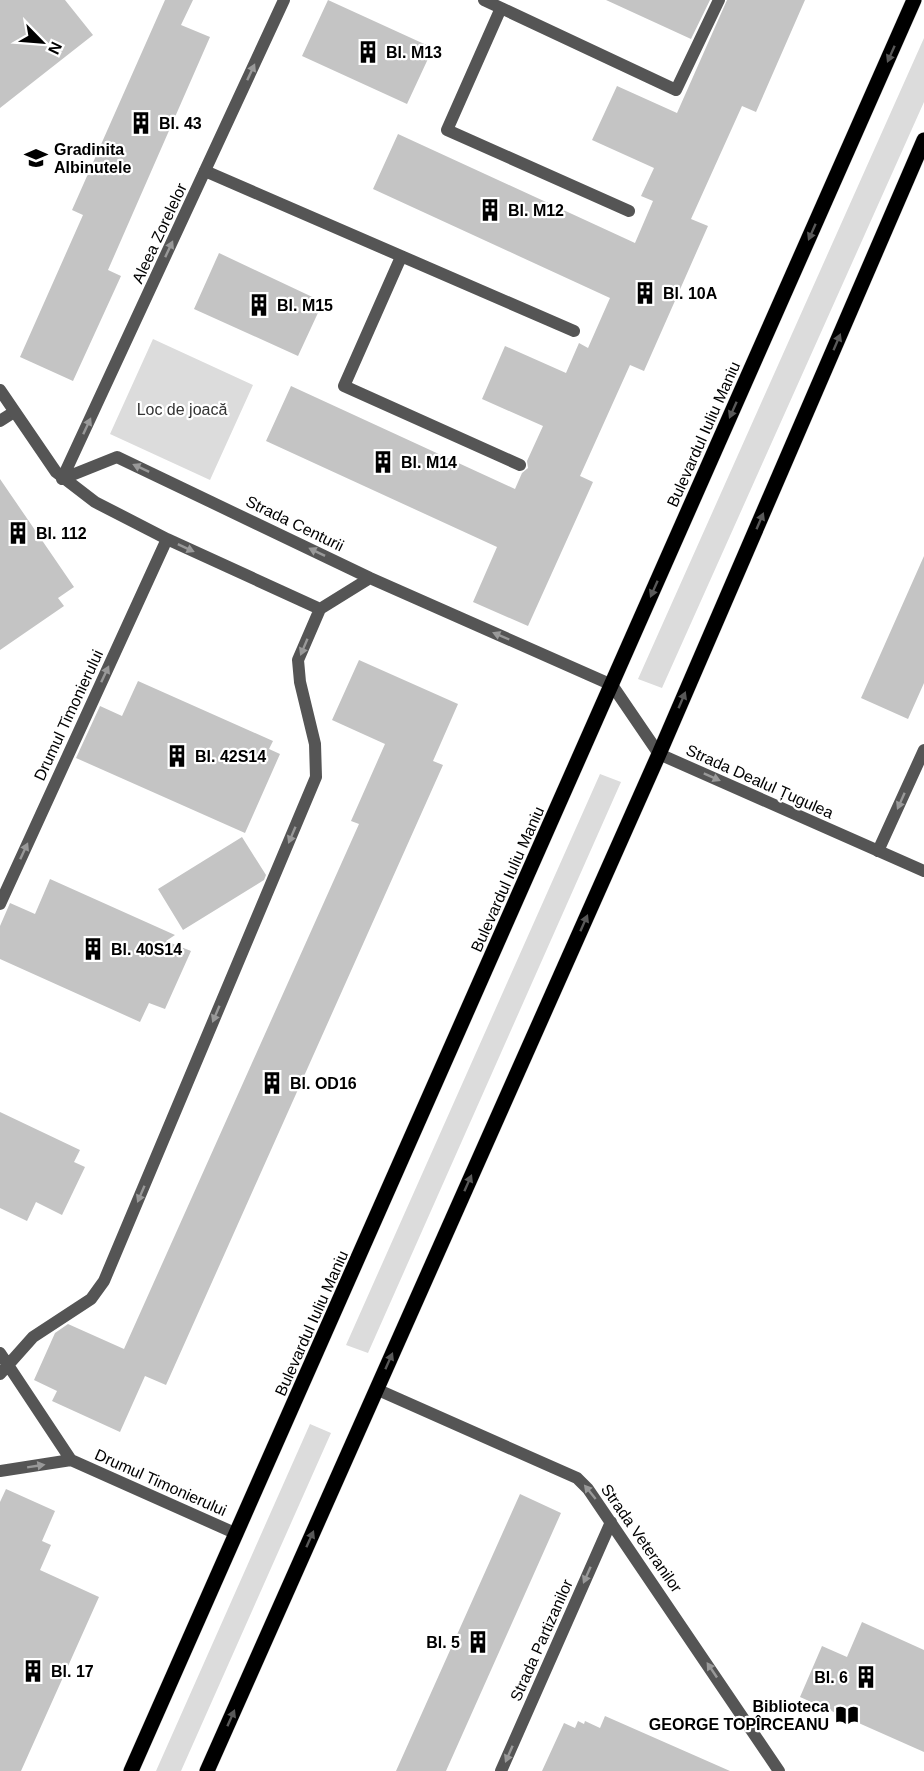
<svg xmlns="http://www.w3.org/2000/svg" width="924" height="1771" viewBox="0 0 924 1771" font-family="Arial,sans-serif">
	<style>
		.green { fill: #dcdcdc }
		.building { fill: #c4c4c4 }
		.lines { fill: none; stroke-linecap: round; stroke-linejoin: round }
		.primary-casing { stroke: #dbdbdb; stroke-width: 16 }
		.lane { stroke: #555; stroke-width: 12 }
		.street { stroke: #555; stroke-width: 12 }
		.primary { stroke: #000; stroke-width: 15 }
		.oneway { fill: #595959 }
		.oneway2 { fill: #999 }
		.labels { text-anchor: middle; stroke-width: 4.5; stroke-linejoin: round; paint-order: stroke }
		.poi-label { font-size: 16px; font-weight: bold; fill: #000; stroke: #fff; text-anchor: start }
		.street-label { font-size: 16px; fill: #000; stroke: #fff }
		.park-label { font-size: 16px; fill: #333; stroke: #fff }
	</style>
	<rect width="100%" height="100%" fill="#fff"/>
	<!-- green -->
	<path class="green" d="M 924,38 L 924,102 L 662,688 L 638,679 Z
		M 153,339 L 253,385 L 210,480 L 110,434 Z
		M 600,774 L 621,782 L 368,1353 L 346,1345 Z
		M 310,1424 L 331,1433 L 181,1771 L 156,1771 Z"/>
	<!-- building -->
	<path class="building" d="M 0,0 L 65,0 L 93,35 L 0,108 Z
		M 165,0 L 193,0 L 181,25 L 210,37 L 108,270 L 121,276 L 73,381 L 20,357 L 83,215 L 72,210 Z
		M 328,0 L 433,48 L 407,104 L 302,56 Z
		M 606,0 L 710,0 L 691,39 Z
		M 727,0 L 805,0 L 756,112 L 742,106 L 691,219 L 708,226 L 644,371 L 630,365 L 580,476 L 593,482 L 528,626 L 473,602 L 497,547 L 266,441 L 291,386 L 515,489 L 522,473 L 528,468 L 527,461 L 543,426 L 482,399 L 505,346 L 566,373 L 579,343 L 588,348 L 610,298 L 373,189 L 398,134 L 635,243 L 653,201 L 641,196 L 654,168 L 592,140 L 617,86 L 677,113 Z
		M 219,253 L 323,302 L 298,356 L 194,309 Z
		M 0,479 L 74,587 L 58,598 L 64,606 L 0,650 Z
		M 924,556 L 924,683 L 908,719 L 861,698 Z
		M 359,660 L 458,704 L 433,761 L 443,765 L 166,1385 L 145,1376 L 120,1432 L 52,1401 L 57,1391 L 34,1380 L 55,1333 L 68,1324 L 124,1349 L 359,824 L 351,821 L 385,744 L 332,720 Z
		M 138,681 L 273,741 L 269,749 L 280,754 L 245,833 L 76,758 L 100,706 L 122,716 Z
		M 242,837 L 266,875 L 264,880 L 183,930 L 158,889 Z
		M 50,879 L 175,935 L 166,941 L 191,951 L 165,1009 L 149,1003 L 140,1022 L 0,959 L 0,926 L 10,903 L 35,914 Z
		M 0,1112 L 80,1150 L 74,1162 L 85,1167 L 62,1215 L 36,1202 L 27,1221 L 0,1208 Z
		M 6,1489 L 55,1511 L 42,1541 L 51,1545 L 40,1570 L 99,1597 L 21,1771 L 0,1771 L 0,1502 Z
		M 520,1494 L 561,1513 L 446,1771 L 396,1771 Z
		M 862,1622 L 924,1650 L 924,1752 L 800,1697 L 822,1646 L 847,1657 Z
		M 605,1716 L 730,1771 L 542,1771 L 564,1723 L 575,1728 L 578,1721 L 584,1724 L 585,1721 L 600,1728 Z"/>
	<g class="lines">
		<!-- primary casing -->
		<g class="primary-casing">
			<path id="primary" d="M 131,1771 L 914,0
				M 207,1771 L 659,754 L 924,140"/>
		</g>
		<!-- lane -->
		<path class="lane" d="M 484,0 L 676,90 L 719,0
			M 501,8 L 447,130 L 629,211
			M 205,171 L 574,331
			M 401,257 L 344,386 L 520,465
			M 0,421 L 14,412
			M 878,851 L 924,750"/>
		<!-- street -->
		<path class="street" d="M 0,390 L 56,472 L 95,502 L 167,539 L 320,609
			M 62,479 L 117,457 L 370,578 L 612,685 L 659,754 L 924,871
			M 62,479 L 284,0
			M 0,904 L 167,539
			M 0,1353 L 71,1460
			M 0,1374 L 33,1337 L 91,1299 L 104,1281 L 316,777 L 315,744 L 300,682 L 298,660 L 320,609 L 370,578
			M 376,1389 L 577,1478 L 588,1489 L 779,1771
			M 71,1460 L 237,1534
			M 0,1471 L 71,1460
			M 501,1771 L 611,1522"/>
		<!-- primary -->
		<use href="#primary" class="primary"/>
	</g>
	<!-- one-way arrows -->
	<defs><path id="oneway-solid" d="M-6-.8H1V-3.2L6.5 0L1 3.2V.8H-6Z" transform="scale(1.5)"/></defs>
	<g class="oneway">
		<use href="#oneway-solid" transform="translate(891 54) rotate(114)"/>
		<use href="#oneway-solid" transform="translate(812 232) rotate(114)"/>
		<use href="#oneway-solid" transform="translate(837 342) rotate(-67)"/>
		<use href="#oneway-solid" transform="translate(733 410) rotate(114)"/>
		<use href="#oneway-solid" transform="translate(760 521) rotate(-67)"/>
		<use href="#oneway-solid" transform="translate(654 589) rotate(114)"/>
		<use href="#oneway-solid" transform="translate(682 700) rotate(-67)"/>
		<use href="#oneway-solid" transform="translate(584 923) rotate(-66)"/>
		<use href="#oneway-solid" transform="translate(468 1183) rotate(-66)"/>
		<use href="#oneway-solid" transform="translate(389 1361) rotate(-66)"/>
		<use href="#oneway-solid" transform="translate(310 1539) rotate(-66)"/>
		<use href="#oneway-solid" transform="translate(231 1718) rotate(-66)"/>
	</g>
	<g class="oneway2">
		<use href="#oneway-solid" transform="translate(251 72) rotate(-65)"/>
		<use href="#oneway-solid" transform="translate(169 249) rotate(-65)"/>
		<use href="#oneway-solid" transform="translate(87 426) rotate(-65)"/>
		<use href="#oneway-solid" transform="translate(141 468) rotate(-155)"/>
		<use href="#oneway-solid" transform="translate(186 548) rotate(25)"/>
		<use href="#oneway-solid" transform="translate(317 552) rotate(-154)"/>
		<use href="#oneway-solid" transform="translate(501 636) rotate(-157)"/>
		<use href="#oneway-solid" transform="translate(304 647) rotate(113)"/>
		<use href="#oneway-solid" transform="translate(105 674) rotate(-65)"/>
		<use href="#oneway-solid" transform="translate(712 777) rotate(24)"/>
		<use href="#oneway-solid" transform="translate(901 801) rotate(114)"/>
		<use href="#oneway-solid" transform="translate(292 835) rotate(113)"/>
		<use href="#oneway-solid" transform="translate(24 851) rotate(-65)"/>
		<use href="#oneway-solid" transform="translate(216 1014) rotate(113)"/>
		<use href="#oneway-solid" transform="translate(141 1194) rotate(113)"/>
		<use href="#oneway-solid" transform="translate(36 1466) rotate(-9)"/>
		<use href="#oneway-solid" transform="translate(590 1492) rotate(-129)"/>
		<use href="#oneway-solid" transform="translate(587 1575) rotate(114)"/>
		<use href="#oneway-solid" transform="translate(712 1670) rotate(-124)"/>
		<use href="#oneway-solid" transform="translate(509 1754) rotate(114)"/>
	</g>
	<!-- icons -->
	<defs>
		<g id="building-bare" transform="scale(1.8)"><path d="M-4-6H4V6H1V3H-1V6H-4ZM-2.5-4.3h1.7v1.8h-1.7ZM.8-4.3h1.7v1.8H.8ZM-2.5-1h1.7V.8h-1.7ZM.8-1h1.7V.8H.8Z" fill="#000" stroke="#fff" stroke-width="2.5" paint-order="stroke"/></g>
		<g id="school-bare" transform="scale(1.8)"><path d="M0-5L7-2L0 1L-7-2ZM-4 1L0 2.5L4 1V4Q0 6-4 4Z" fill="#000" stroke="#fff" stroke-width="2.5" paint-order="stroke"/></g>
		<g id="library-bare" transform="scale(1.8)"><path d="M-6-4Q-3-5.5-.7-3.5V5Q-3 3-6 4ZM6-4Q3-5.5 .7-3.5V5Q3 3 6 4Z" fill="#000" stroke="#fff" stroke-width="2.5" paint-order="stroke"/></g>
	</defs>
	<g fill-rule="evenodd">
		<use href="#building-bare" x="368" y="52"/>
		<use href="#building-bare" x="141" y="123"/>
		<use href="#school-bare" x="36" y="158"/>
		<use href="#building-bare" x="490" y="210"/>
		<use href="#building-bare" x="645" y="293"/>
		<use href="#building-bare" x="259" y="305"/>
		<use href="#building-bare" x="383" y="462"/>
		<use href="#building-bare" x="18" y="533"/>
		<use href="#building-bare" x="177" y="756"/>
		<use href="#building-bare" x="93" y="949"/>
		<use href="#building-bare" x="272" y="1083"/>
		<use href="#building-bare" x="478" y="1642"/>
		<use href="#building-bare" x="33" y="1671"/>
		<use href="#building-bare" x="866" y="1677"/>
		<use href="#library-bare" x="847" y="1715"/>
	</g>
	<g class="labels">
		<!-- poi labels -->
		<g class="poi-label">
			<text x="386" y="58">Bl. M13</text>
			<text x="159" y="129">Bl. 43</text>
			<text x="54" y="155">Gradinita<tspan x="54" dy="18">Albinutele</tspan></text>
			<text x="508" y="216">Bl. M12</text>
			<text x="663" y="299">Bl. 10A</text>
			<text x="277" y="311">Bl. M15</text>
			<text x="401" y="468">Bl. M14</text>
			<text x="36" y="539">Bl. 112</text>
			<text x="195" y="762">Bl. 42S14</text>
			<text x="111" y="955">Bl. 40S14</text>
			<text x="290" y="1089">Bl. OD16</text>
			<text x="460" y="1648" text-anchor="end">Bl. 5</text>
			<text x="51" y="1677">Bl. 17</text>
			<text x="848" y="1683" text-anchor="end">Bl. 6</text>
			<text x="829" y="1712" text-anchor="end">Biblioteca<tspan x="829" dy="18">GEORGE TOPÎRCEANU</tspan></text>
		</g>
		<!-- street labels -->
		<g class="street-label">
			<text transform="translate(159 233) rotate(-65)" y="6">Aleea Zorelelor</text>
			<text transform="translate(703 434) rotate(-66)" y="6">Bulevardul Iuliu Maniu</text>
			<text transform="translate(295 523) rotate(26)" y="6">Strada Centurii</text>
			<text transform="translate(68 715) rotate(-65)" y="6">Drumul Timonierului</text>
			<text transform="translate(760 781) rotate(24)" y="6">Strada Dealul Țugulea</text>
			<text transform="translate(507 879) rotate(-66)" y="6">Bulevardul Iuliu Maniu</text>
			<text transform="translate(311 1323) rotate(-66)" y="6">Bulevardul Iuliu Maniu</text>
			<text transform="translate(161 1482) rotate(24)" y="6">Drumul Timonierului</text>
			<text transform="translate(642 1538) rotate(55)" y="6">Strada Veteranilor</text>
			<text transform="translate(541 1640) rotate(-66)" y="6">Strada Partizanilor</text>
		</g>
		<!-- park labels -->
		<g class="park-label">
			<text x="182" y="415">Loc de joacă</text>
		</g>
	</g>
	<!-- north arrow -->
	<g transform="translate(42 42) rotate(115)" stroke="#ffffff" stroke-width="4.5" paint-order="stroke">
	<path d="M0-4.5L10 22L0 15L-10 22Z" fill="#000000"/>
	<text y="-9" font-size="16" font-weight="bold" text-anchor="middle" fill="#000000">N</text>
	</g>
</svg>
